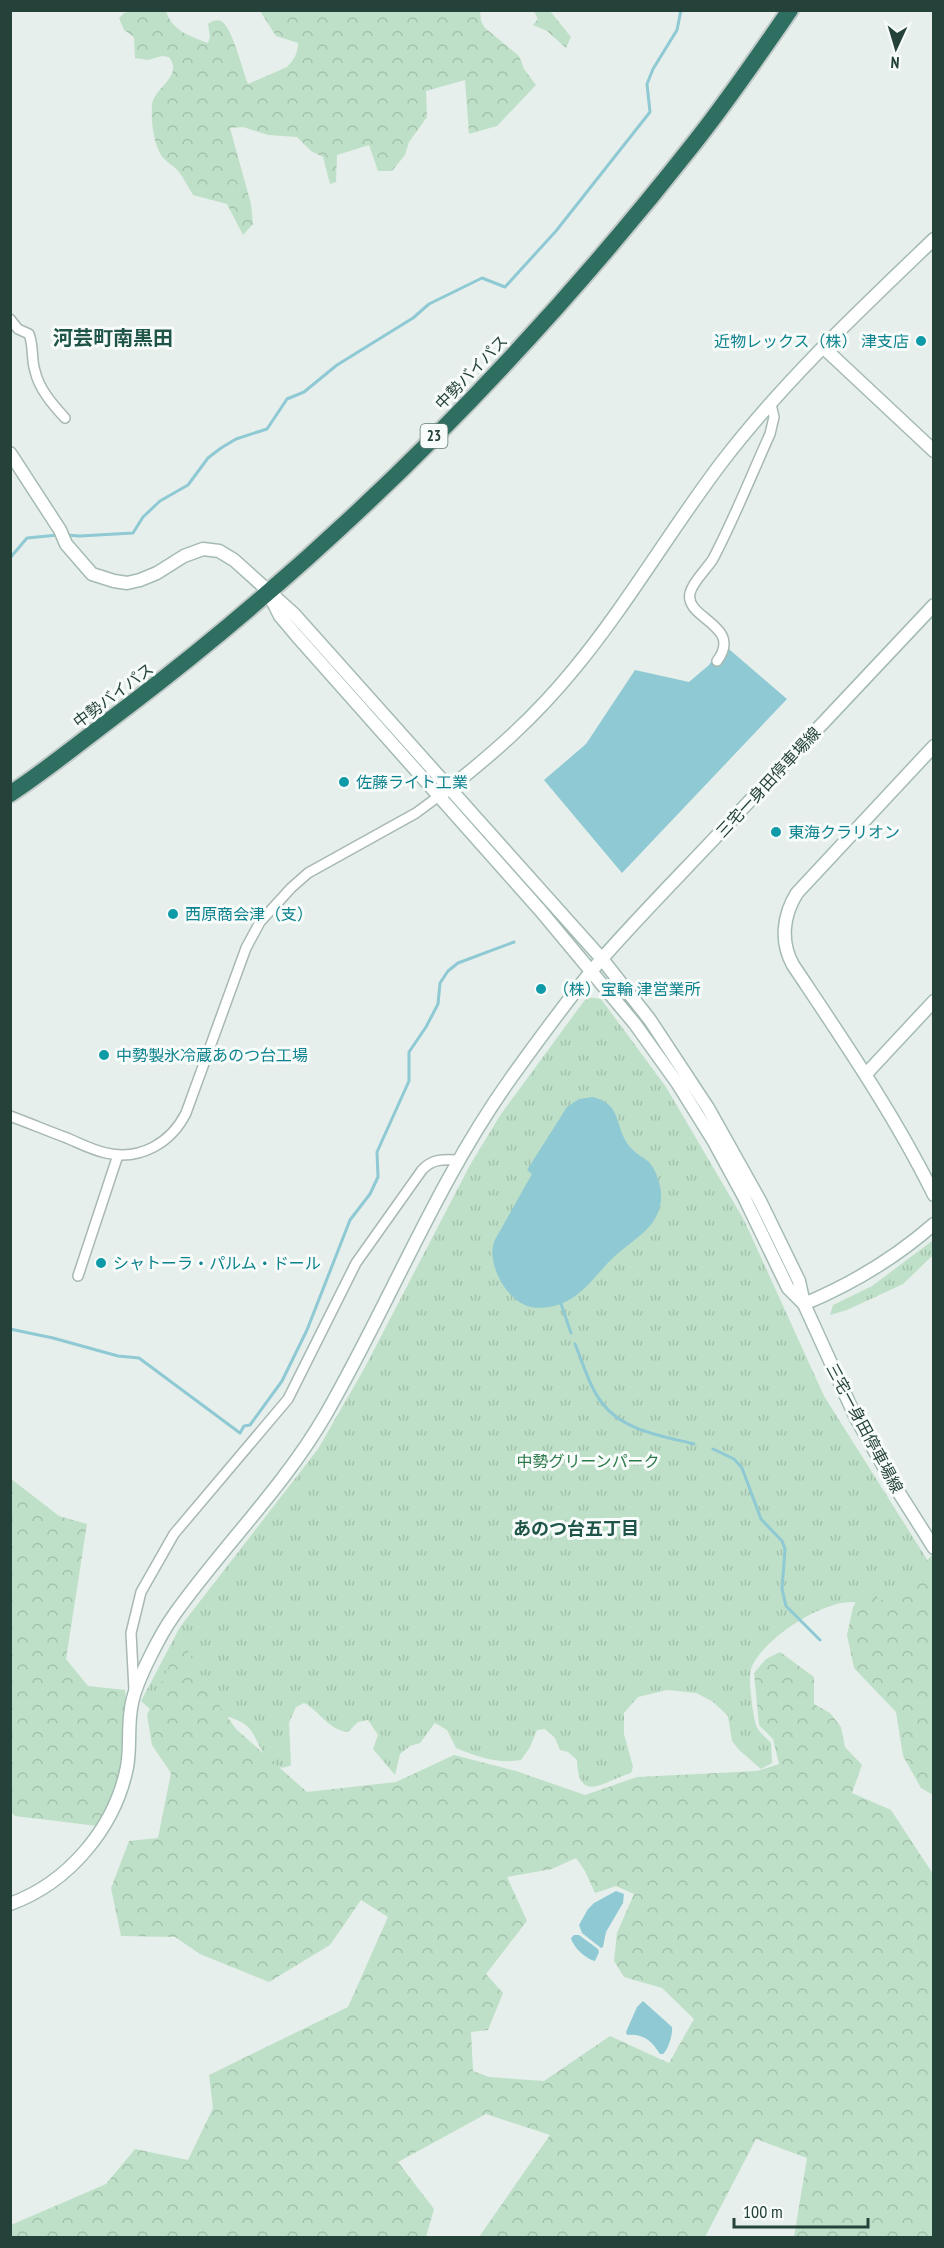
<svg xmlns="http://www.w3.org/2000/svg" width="944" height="2248" viewBox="0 0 944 2248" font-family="'PT Sans Narrow','Noto Sans JP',sans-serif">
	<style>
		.grass { fill: url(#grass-tufts) }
		.forest { fill: url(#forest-crowns); fill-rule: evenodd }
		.water { fill: #8ec9d4 }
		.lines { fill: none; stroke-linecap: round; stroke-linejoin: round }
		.stream { stroke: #8ec9d4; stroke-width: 3 }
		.street-casing { stroke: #a8b8b2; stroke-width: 12 }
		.secondary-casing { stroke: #a4bbb3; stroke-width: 15 }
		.highway-casing { stroke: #c2cac8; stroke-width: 20 }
		.street { stroke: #fff; stroke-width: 9 }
		.secondary { stroke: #fff; stroke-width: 12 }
		.highway { stroke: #2f6f62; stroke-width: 16 }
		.culture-dot { fill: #0f9aa8; stroke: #f7fbf9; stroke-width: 2 }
		.labels { text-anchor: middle; stroke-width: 6; stroke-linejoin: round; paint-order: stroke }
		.shield { fill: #f7fbf9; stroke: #637a73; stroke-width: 1.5 }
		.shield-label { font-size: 15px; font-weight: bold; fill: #24423a }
		.culture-label { font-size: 16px; fill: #0d838f; stroke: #f7fbf9; text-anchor: start }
		.street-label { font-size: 16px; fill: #24423a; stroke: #f7fbf9 }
		.park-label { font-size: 16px; fill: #2d7a4b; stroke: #f7fbf9 }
		.neighbourhood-label { font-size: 18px; font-weight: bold; fill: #1f5548; stroke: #f7fbf9 }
		.quarter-label { font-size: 20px; font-weight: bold; fill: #1f5548; stroke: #f7fbf9 }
	</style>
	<defs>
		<pattern id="grass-tufts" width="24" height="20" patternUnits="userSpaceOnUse" patternTransform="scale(1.5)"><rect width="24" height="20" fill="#bfe0c8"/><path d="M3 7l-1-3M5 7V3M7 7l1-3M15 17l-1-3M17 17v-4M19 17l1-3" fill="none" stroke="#a4c1ad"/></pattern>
		<pattern id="forest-crowns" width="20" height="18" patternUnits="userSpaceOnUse" patternTransform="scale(1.5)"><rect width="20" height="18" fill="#bfe0c8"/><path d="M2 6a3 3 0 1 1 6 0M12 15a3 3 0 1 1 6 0" fill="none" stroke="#a4c1ad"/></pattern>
	</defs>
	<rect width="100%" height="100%" fill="#e6efeb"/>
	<!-- grass -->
	<path class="grass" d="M 587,997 L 601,999 L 666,1087 L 744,1220 L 824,1396 L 933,1569 L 885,1613 C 875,1609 861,1602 850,1602 C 819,1603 765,1638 752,1666 C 747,1675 753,1715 756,1725 C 758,1732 767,1738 771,1743 L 772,1763 L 761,1769 L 739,1750 L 732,1741 L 728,1716 L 712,1701 L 696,1693 L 667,1690 L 638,1697 L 624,1713 L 624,1734 L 633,1767 L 631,1773 C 606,1780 578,1806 577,1760 L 568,1752 L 560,1750 L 555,1738 L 545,1729 L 537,1730 L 530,1747 L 521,1760 C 498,1764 478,1757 456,1748 L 447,1730 L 435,1723 L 420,1743 L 410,1746 L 400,1754 L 395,1775 L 373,1749 L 378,1735 L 368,1720 L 358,1722 L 348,1732 C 328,1730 320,1711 304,1703 L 296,1707 L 289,1723 L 291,1765 C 265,1778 261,1739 247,1726 C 227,1709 176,1710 151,1710 L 141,1701 L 180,1627 L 318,1449 L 364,1369 L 470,1165 L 501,1114 Z
		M 932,1241 L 933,1255 L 903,1284 L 847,1310 L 830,1315 L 833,1305 L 872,1286 Z"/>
	<!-- forest -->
	<path class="forest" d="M 136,10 L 166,11 C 172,31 190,36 208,43 L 210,37 L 208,24 C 212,21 216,19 221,21 C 232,26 243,72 248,84 L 287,67 C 294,60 298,53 298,43 L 276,36 L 260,11 L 480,11 L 481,21 L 485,28 L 519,56 L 524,69 L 536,85 L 497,126 L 469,134 L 465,80 L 426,91 L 427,117 L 409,142 L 405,155 L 392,171 L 378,171 L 369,145 L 337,155 L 336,182 L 330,184 L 323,157 L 311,151 L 297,137 L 268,135 L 243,127 L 230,128 L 251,204 L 253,224 L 243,235 L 227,204 L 193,195 C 188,187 184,178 178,171 C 174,165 165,162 161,155 C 153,141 151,121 152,105 C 153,88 184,77 169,57 L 162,56 L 148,60 L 135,58 L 134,37 L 124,30 L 119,18 L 124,13 Z
		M 534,11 L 550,11 L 571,37 L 566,48 L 547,31 L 533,25 L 538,19 Z
		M 10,1478 L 59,1516 L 87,1524 L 66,1659 L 88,1686 L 125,1690 L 130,1745 L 118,1783 L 97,1826 L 15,1816 L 11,1812 Z
		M 932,1555 L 934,1557 L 933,1795 L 921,1788 L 903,1756 L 896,1712 L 854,1668 L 847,1635 L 853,1607 L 863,1589 L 881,1600 L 897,1594 Z
		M 181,1639 L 212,1695 L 236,1729 L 307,1792 L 396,1782 L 454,1755 L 516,1771 L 585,1795 L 637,1777 L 757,1771 L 779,1764 L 773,1739 L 759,1725 L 754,1673 L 766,1659 L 780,1652 L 814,1677 L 814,1704 L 830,1713 L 841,1727 L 845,1747 L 862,1765 L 852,1793 L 891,1810 L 933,1874 L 933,2237 L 794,2237 L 807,2158 L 756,2139 L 705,2237 L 479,2237 L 550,2135 L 486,2114 L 398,2162 L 434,2209 L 426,2237 L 11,2237 L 11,2225 L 106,2184 L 135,2149 L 188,2160 L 213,2108 L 209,2075 L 348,2007 L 388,1917 L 361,1900 L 330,1945 L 269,1982 L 200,1954 L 175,1937 L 121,1936 L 111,1888 L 129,1841 L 158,1838 L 171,1773 L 152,1745 L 147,1715 ZM 576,1858 L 585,1871 L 595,1893 L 616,1886 L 634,1894 L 617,1933 L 614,1961 L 624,1977 L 662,1988 L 694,2019 L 669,2063 L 610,2036 L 544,2081 L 489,2077 L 473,2071 L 471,2032 L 488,2030 L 503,1993 L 486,1974 L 527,1921 L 507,1877 L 552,1869 Z"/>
	<!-- water -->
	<path class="water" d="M 723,644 L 787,699 L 622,873 L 544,780 L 586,744 L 635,670 L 689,682 L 709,665 Z
		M 593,1097 C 624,1105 613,1128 631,1148 C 636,1154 643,1157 649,1162 C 657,1171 662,1188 661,1200 C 658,1228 635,1238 616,1255 C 600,1269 587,1291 567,1301 C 556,1307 539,1310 527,1306 C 505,1298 487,1264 494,1242 C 497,1235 502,1228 505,1222 C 514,1206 523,1190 532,1174 L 527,1170 L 567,1107 L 579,1099 Z
		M 616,1891 L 624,1894 L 623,1903 L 606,1932 L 603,1947 L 601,1948 L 582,1933 L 579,1925 L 588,1909 L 594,1903 Z
		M 574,1935 L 579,1935 L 598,1949 L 599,1952 L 595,1961 C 586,1959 573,1947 571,1938 Z
		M 643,2001 L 672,2027 C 673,2034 668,2050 663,2054 L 660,2054 C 652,2041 643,2033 627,2035 L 626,2032 L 637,2007 Z"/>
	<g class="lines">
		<!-- stream -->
		<path class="stream" d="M 65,535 L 80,536 L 133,533 L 143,517 L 160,501 L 188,485 L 208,458 L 221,448 L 236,439 L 267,429 L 287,399 L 304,392 L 337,365 L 413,318 L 429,304 L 482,278 L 505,287 L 556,231 L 650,112 L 647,84 L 653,69 L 677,30 L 681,10
			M 10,558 L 27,538 L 58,535
			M 560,1301 L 571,1333
			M 10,1329 L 53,1338 L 118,1356 L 139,1358 L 240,1433 L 244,1426 L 250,1425 L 282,1381 L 307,1330 L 350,1220 L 370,1194 L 378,1177 L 377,1152 L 409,1081 L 409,1052 L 426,1027 L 438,1004 L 440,983 L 448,971 L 458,963 L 514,942
			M 575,1344 C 583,1363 589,1386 602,1403 C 623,1431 663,1436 694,1444
			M 713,1449 L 734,1459 L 742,1468 L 761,1519 L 782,1541 L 785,1549 L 782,1589 L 786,1606 L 820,1640"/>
		<!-- street casing -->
		<g class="street-casing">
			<path id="street" d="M 10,319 L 18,329 L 29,334 C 34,347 31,359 35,371 C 39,389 53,405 65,418
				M 717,661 C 744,625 684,619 690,593 C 693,581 706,570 713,559 C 734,519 751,476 770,434 L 774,417 L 771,404
				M 10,1116 C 29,1123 48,1131 67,1138 C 79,1143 92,1150 106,1153 C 140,1161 171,1143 186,1113 L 246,948 L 260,922 L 291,888 L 308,873 L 416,813 L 439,796
				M 78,1276 L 118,1155
				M 134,1690 L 131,1633 L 141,1592 L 174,1534 L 288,1399 L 356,1263 L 422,1170 C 432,1159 443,1159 458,1160"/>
		</g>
		<!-- secondary casing -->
		<g class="secondary-casing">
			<path id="secondary" d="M 824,348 L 934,451
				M 10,453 L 60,530 L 66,544 L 92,574 L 114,581 L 127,583 L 140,580 L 157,573 L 184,556 L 203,549 L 219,551 L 234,560 L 294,614 L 602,959 L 650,1020 L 708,1108 L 760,1201 L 799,1281 L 804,1304 L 856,1418 L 896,1488 L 934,1548
				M 271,598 L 280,616 L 296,635 L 540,910 L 635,1024 L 678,1084 L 713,1140 L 744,1197 L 788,1288 L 803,1303
				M 934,746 L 797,893 C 783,915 780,942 793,965 C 843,1040 894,1114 934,1195
				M 443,793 C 493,754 534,718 574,669 C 627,605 671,529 722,462 C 784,381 860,310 934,239
				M 866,1074 L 934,1001
				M 804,1304 C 852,1284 894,1259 934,1224
				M 10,1904 C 68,1883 115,1828 127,1767 C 131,1746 127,1724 132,1703 C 136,1681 161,1633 174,1615 C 222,1547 284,1487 326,1414 C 390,1303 436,1183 511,1078 C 539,1039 568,999 599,962 C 640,915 685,870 727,825 C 796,752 865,678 934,605"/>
		</g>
		<!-- highway casing -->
		<g class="highway-casing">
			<path id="highway" d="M 10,794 C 51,767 88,736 127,707 C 340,545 530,352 695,142 C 729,99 759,55 790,10"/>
		</g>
		<!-- street -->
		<use href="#street" class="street"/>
		<!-- secondary -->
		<use href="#secondary" class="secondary"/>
		<!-- highway -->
		<use href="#highway" class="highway"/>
	</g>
	<!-- markers -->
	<g class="culture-dot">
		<circle cx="921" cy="341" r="6"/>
		<circle cx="344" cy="782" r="6"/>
		<circle cx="776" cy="832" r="6"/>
		<circle cx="173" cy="914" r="6"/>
		<circle cx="541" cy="989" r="6"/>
		<circle cx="104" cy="1055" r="6"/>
		<circle cx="101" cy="1263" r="6"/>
	</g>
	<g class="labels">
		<!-- shield labels -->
		<rect class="shield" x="420.5" y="424" width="27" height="24" rx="4.5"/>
		<g class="shield-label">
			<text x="434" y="441">23</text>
		</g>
		<!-- culture labels -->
		<g class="culture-label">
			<text x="909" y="347" text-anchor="end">近物レックス（株） 津支店</text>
			<text x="356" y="788">佐藤ライト工業</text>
			<text x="788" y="838">東海クラリオン</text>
			<text x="185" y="920">西原商会津（支）</text>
			<text x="553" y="995">（株）宝輪 津営業所</text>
			<text x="116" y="1061">中勢製氷冷蔵あのつ台工場</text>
			<text x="113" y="1269">シャトーラ・パルム・ドール</text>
		</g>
		<!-- street labels -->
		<g class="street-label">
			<text transform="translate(471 372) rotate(-46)" y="6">中勢バイパス</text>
			<text transform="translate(113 695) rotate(-37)" y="6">中勢バイパス</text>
			<text transform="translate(768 782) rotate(-47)" y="6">三宅一身田停車場線</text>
			<text transform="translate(865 1428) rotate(62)" y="6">三宅一身田停車場線</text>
		</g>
		<!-- park labels -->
		<g class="park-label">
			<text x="588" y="1467">中勢グリーンパーク</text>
		</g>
		<!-- neighbourhood labels -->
		<g class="neighbourhood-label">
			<text x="576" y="1535">あのつ台五丁目</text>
		</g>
		<!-- quarter labels -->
		<g class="quarter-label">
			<text x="113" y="345">河芸町南黒田</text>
		</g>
	</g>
	<!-- border -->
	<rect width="944" height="2248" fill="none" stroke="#24423a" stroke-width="24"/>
	<!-- north arrow -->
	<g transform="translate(896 48) rotate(184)" stroke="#f7fbf9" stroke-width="4.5" paint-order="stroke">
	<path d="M0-4.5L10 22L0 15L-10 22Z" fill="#24423a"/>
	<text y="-9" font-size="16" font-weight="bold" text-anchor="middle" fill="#24423a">N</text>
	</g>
	<!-- scale -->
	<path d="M734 2218v9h134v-9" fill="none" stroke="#24423a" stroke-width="3"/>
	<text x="743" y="2218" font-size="18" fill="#24423a" stroke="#f7fbf9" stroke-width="4.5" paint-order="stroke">100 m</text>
</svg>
